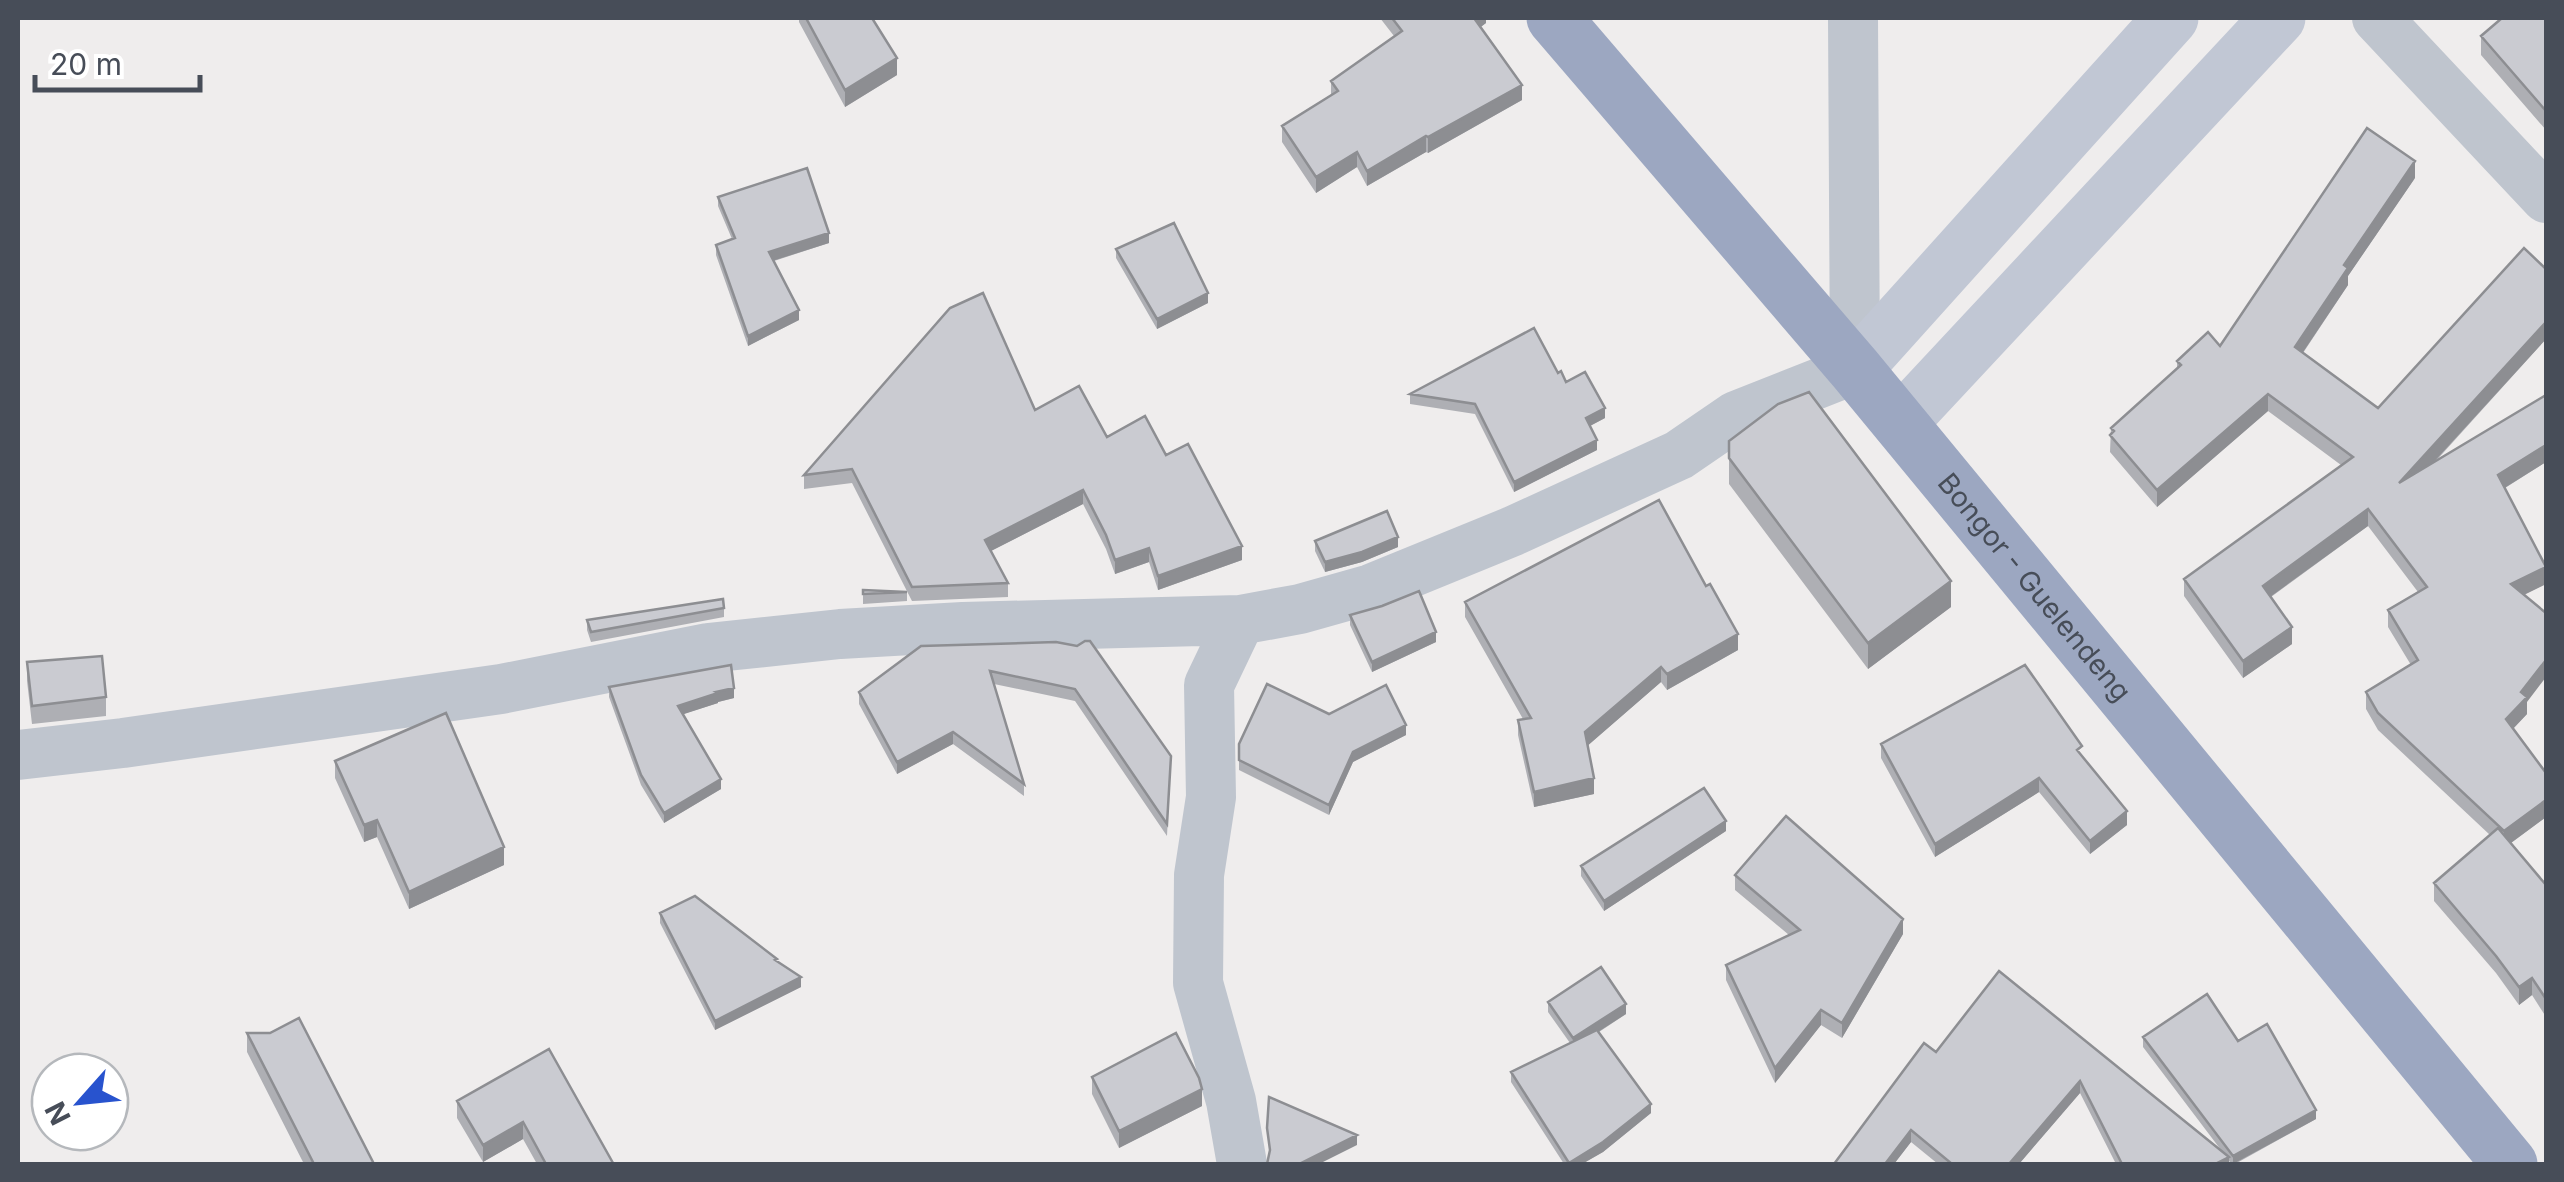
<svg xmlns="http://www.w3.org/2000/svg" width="2564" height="1182" viewBox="0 0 2564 1182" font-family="Inter,sans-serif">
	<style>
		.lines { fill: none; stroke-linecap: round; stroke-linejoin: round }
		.minor { stroke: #bfc5ce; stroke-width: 50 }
		.secondary { stroke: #c1c7d4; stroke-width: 55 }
		.trunk { stroke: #9ca7c1; stroke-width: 55 }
		.wall { fill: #aeafb4 }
		.shaded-wall { fill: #8d8e92 }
		.building { fill: #cacbd1; stroke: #8d8e92; stroke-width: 2.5 }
		.labels { text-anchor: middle; stroke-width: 8; stroke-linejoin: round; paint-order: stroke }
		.street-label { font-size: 28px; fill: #474d58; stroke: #fff }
	</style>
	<rect width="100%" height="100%" fill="#efeded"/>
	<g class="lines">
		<!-- minor -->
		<path class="minor" d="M 2377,18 L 2546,198
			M 1240,620 L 1209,685 L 1211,797 L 1199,875 L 1198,983 L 1231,1101 L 1242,1164
			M 18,755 L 123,743 L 501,689 L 708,648 L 840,634 L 963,627 L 1240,620 L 1300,609 L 1371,589 L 1513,531 L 1679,455 L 1736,416 L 1855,369 L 1853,18"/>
		<!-- secondary -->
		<path class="secondary" d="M 1855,369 L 2171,18
			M 1900,423 L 2278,18"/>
		<!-- trunk -->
		<path class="trunk" id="s1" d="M 1554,18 L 1855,369 L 2510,1164"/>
	</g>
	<!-- wall -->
	<path class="wall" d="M 799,18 L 872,18 L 897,75 L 845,107 L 799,22 Z
		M 1380,18 L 1486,18 L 1486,23 L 1480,27 L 1522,100 L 1428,153 L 1426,152 L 1367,186 L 1357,167 L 1316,193 L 1282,142 L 1282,126 L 1331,95 L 1331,81 L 1394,36 Z
		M 2546,18 L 2546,130 L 2481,55 L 2481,36 Z
		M 2415,178 L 2348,276 L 2348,285 L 2303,353 L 2378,408 L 2546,269 L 2546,339 L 2434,463 L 2546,395 L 2546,462 L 2505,488 L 2546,584 L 2524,595 L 2527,714 L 2513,729 L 2546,773 L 2546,817 L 2511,843 L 2546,885 L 2546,1017 L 2532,995 L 2519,1005 L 2496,973 L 2434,901 L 2434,883 L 2490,835 L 2378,730 L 2366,709 L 2366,692 L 2411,665 L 2388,627 L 2388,610 L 2418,592 L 2368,526 L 2271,597 L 2292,644 L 2243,678 L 2184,596 L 2184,579 L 2341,465 L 2268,411 L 2157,507 L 2110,452 L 2111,428 L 2177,368 L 2177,361 L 2220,346 Z
		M 718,197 L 829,243 L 774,261 L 799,320 L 748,346 L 716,255 L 716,245 L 732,239 L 718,206 Z
		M 1116,249 L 1208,303 L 1157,329 L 1116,258 Z
		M 1558,373 L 1605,418 L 1590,426 L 1597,450 L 1514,492 L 1475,414 L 1410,404 L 1410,394 Z
		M 1107,437 L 1166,455 L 1242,560 L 1158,590 L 1149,562 L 1115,574 L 1106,549 L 1083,504 L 991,551 L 1008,583 L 1008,597 L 912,601 L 852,483 L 804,489 L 804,475 Z
		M 1729,441 L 1951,607 L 1868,669 L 1729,484 Z
		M 1315,541 L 1398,547 L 1362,562 L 1325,572 L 1315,551 Z
		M 863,590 L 907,592 L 907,601 L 863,604 Z
		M 1465,602 L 1738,650 L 1667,690 L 1661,682 L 1588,745 L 1594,794 L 1534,807 L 1518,735 L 1518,720 L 1523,719 L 1465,617 Z
		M 1382,606 L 1436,642 L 1372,672 L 1350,625 L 1350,615 Z
		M 724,608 L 724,617 L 591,642 L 587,630 L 587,620 Z
		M 1056,642 L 1171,756 L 1167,836 L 1075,701 L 994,684 L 1024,784 L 1024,796 L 953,744 L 897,774 L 859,704 L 859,692 Z
		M 27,662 L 106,697 L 106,716 L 32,724 L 27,681 Z
		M 609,687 L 734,698 L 718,702 L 718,703 L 683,714 L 721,789 L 664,823 L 641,785 L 609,697 Z
		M 1329,714 L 1406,735 L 1353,762 L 1329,815 L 1239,770 L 1239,744 Z
		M 1881,744 L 2082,756 L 2127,825 L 2090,854 L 2039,792 L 1935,857 L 1881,758 Z
		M 335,761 L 504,865 L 409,909 L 377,837 L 364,842 L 335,778 Z
		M 1726,831 L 1604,911 L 1581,876 L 1581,866 Z
		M 1735,875 L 1903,934 L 1842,1038 L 1821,1025 L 1775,1083 L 1726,980 L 1726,965 L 1789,935 L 1735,890 Z
		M 660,913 L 777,961 L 801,987 L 715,1030 L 660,923 Z
		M 1999,971 L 2221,1150 L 2143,1047 L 2143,1037 L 2238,1041 L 2316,1119 L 2235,1164 L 2232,1164 L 2229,1161 L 2229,1164 L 2116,1164 L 2080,1093 L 2019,1164 L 1938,1164 L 1911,1142 L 1894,1164 L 1936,1052 Z
		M 1548,1002 L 1626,1014 L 1599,1032 L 1651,1113 L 1603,1152 L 1582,1164 L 1564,1164 L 1511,1082 L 1511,1072 L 1570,1043 L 1548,1012 Z
		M 247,1033 L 374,1164 L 304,1164 L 247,1052 Z
		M 549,1049 L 613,1164 L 537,1164 L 523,1139 L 483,1162 L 457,1118 L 457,1101 Z
		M 1092,1077 L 1202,1106 L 1119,1148 L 1092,1094 Z"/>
	<!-- shaded-wall -->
	<path class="shaded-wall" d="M 1473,18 L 1486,18 L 1486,23 L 1473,33 Z
		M 897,58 L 897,75 L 845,107 L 845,90 Z
		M 1522,85 L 1522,100 L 1428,153 L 1428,137 Z
		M 1426,136 L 1426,152 L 1367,186 L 1367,171 Z
		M 1357,152 L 1357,167 L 1316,193 L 1316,177 Z
		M 2415,161 L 2415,178 L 2348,276 L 2348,285 L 2295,364 L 2295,347 L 2344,265 Z
		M 829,233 L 829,243 L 769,262 L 769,252 Z
		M 1208,293 L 1208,303 L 1157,329 L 1157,319 Z
		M 799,310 L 799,320 L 748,346 L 748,336 Z
		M 2546,322 L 2546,339 L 2399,500 L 2399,483 Z
		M 2268,394 L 2268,411 L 2157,507 L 2157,490 Z
		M 1605,408 L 1605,418 L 1586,428 L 1586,418 Z
		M 1597,440 L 1597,450 L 1514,492 L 1514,482 Z
		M 2546,445 L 2546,462 L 2498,492 L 2498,475 Z
		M 1083,490 L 1083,504 L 985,554 L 985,540 Z
		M 2368,509 L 2368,526 L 2263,602 L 2263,586 Z
		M 1398,537 L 1398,547 L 1362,562 L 1325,572 L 1325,562 Z
		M 1242,546 L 1242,560 L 1158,590 L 1158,576 Z
		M 1149,548 L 1149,562 L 1115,574 L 1115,560 Z
		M 2546,567 L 2546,584 L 2511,601 L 2511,584 Z
		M 1951,581 L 1951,607 L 1868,669 L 1868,643 Z
		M 2292,627 L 2292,644 L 2243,678 L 2243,661 Z
		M 1436,632 L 1436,642 L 1372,672 L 1372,662 Z
		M 1738,634 L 1738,650 L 1667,690 L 1667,674 Z
		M 2546,660 L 2546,677 L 2527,702 L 2527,714 L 2506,736 L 2506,719 L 2521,692 Z
		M 1661,667 L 1661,682 L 1585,748 L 1585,732 Z
		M 734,688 L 734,698 L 718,702 L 718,703 L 678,716 L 678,706 L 716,692 Z
		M 1406,725 L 1406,735 L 1353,762 L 1329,815 L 1329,805 L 1353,752 Z
		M 953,732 L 953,744 L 897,774 L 897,762 Z
		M 1594,778 L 1594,794 L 1534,807 L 1534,792 Z
		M 2039,778 L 2039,792 L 1935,857 L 1935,844 Z
		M 721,779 L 721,789 L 664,823 L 664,813 Z
		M 2546,800 L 2546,817 L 2504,848 L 2504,831 Z
		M 2127,811 L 2127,825 L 2090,854 L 2090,841 Z
		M 377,820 L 377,837 L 364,842 L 364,825 Z
		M 1726,821 L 1726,831 L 1604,911 L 1604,901 Z
		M 504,847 L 504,865 L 409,909 L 409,892 Z
		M 1903,919 L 1903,934 L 1842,1038 L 1842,1023 Z
		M 801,977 L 801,987 L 715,1030 L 715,1021 Z
		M 2532,978 L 2532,995 L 2519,1005 L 2519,987 Z
		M 1626,1004 L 1626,1014 L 1573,1048 L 1573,1038 Z
		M 1821,1010 L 1821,1025 L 1775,1083 L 1775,1068 Z
		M 2080,1081 L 2080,1093 L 2019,1164 L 2009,1164 Z
		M 1202,1089 L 1202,1106 L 1119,1148 L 1119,1131 Z
		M 1651,1104 L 1651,1113 L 1603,1152 L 1582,1164 L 1569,1164 L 1569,1163 Z
		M 2316,1110 L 2316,1119 L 2233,1164 L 2233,1156 Z
		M 523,1122 L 523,1139 L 483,1162 L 483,1145 Z
		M 1911,1130 L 1911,1142 L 1894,1164 L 1885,1164 Z
		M 1357,1135 L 1357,1145 L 1319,1164 L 1299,1164 Z
		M 2229,1157 L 2229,1164 L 2215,1164 Z"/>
	<!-- building -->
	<path class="building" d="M 806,18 L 872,18 L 897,58 L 845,90 Z
		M 1392,18 L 1474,18 L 1522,85 L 1428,137 L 1426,136 L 1367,171 L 1357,152 L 1316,177 L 1282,126 L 1338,91 L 1331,81 L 1402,31 Z
		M 2502,18 L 2546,18 L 2546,111 L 2481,36 Z
		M 2367,128 L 2415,161 L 2344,265 L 2348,268 L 2295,347 L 2378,408 L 2524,248 L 2546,269 L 2546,322 L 2399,483 L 2546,395 L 2546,445 L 2498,475 L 2546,567 L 2511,584 L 2546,613 L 2546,660 L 2521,692 L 2527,697 L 2506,719 L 2546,773 L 2546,800 L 2504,831 L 2378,713 L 2366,692 L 2418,660 L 2388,610 L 2427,587 L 2368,509 L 2263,586 L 2292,627 L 2243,661 L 2184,579 L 2353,457 L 2268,394 L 2157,490 L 2110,435 L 2114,431 L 2111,428 L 2181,365 L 2177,361 L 2208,332 L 2220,346 Z
		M 807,168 L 829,233 L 769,252 L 799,310 L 748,336 L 716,245 L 735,238 L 718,197 Z
		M 1174,223 L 1208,293 L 1157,319 L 1116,249 Z
		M 983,293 L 1035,410 L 1079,386 L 1107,437 L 1145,416 L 1166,455 L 1188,444 L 1242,546 L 1158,576 L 1149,548 L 1115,560 L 1106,535 L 1083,490 L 985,540 L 1008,583 L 912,587 L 852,469 L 804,475 L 950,308 Z
		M 1534,328 L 1558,373 L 1561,371 L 1566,382 L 1585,372 L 1605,408 L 1586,418 L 1597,440 L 1514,482 L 1475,404 L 1410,394 Z
		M 1809,392 L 1951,581 L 1868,643 L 1729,458 L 1729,441 L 1778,404 Z
		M 1659,500 L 1706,586 L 1710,584 L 1738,634 L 1667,674 L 1661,667 L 1585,732 L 1594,778 L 1534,792 L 1518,720 L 1531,718 L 1465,602 Z
		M 1387,511 L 1398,537 L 1362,552 L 1325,562 L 1315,541 Z
		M 863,590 L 907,592 L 863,594 Z
		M 1419,591 L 1436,632 L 1372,662 L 1350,615 L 1382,606 Z
		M 723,599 L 724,608 L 591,632 L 587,620 Z
		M 1085,641 L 1090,641 L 1171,756 L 1167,824 L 1075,689 L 990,671 L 1024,784 L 953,732 L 897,762 L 859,692 L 921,646 L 1056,642 L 1077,646 Z
		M 102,656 L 106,697 L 32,706 L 27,662 Z
		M 731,665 L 734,688 L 716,692 L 718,693 L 678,706 L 721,779 L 664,813 L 641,775 L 609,687 Z
		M 2025,665 L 2082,746 L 2077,750 L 2127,811 L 2090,841 L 2039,778 L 1935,844 L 1881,744 Z
		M 1267,684 L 1329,714 L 1386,685 L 1406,725 L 1353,752 L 1329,805 L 1239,760 L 1239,744 Z
		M 446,713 L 504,847 L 409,892 L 377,820 L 364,825 L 335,761 Z
		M 1704,788 L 1726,821 L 1604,901 L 1581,866 Z
		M 1786,816 L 1903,919 L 1842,1023 L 1821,1010 L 1775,1068 L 1726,965 L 1800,930 L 1735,875 Z
		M 2498,828 L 2546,885 L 2546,999 L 2532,978 L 2519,987 L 2496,956 L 2434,883 Z
		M 695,896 L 777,959 L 775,960 L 801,977 L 715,1021 L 660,913 Z
		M 1601,967 L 1626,1004 L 1573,1038 L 1548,1002 Z
		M 1999,971 L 2229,1157 L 2215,1164 L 2122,1164 L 2080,1081 L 2009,1164 L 1952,1164 L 1911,1130 L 1885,1164 L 1834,1164 L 1924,1043 L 1936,1052 Z
		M 2207,994 L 2238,1041 L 2267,1024 L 2316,1110 L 2233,1156 L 2143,1037 Z
		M 299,1018 L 374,1164 L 314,1164 L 247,1033 L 270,1033 Z
		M 1597,1030 L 1651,1104 L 1603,1142 L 1569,1163 L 1511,1072 Z
		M 1176,1033 L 1199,1078 L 1202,1089 L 1119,1131 L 1092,1077 Z
		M 549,1049 L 613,1163 L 546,1164 L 523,1122 L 483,1145 L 457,1101 Z
		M 1269,1097 L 1357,1135 L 1299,1164 L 1267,1164 L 1270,1150 L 1267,1128 Z"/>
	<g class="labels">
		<!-- street labels -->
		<g class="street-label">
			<text dy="10" stroke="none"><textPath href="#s1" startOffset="745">Bongor - Guelendeng</textPath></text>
		</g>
	</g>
	<!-- border -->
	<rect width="2564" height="1182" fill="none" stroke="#474d58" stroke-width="40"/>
	<!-- north arrow -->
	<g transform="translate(80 1102) rotate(243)"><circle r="48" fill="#ffffff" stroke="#b5b8bc" stroke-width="2.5"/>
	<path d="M0-8L18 38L0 25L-18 38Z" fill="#2853ce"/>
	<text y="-15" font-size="28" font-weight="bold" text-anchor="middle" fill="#474d58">N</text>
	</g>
	<!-- scale -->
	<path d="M35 75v15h165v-15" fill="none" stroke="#474d58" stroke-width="5"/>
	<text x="50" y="75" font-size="30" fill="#474d58" stroke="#ffffff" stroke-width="8" paint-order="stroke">20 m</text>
</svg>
